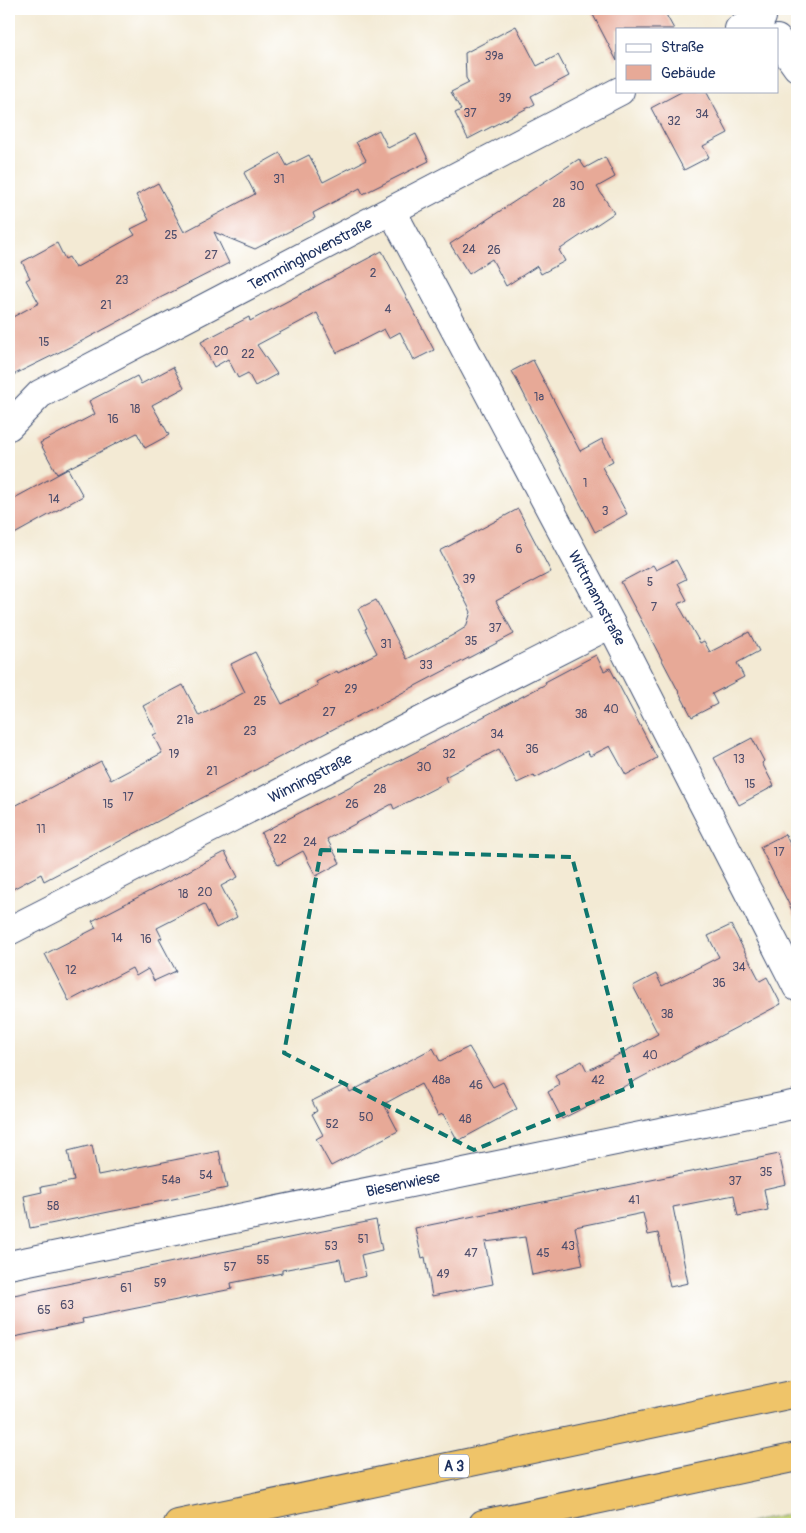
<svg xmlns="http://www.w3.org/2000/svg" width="806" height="1533" viewBox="0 0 806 1533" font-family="Pangolin,sans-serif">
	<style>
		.green { fill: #c4d578; stroke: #70826b }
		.building { fill: #e7a997 }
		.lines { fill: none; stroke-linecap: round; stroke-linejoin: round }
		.minor-casing { stroke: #3b4b70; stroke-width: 30 }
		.highway-casing { stroke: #3b4b70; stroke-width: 30 }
		.minor { stroke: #fff; stroke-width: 28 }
		.highway { stroke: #efc469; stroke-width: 28 }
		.marked { fill: none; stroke: #0f766e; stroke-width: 4; stroke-dasharray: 10 6; stroke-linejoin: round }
		.labels { text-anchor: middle; stroke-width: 4; stroke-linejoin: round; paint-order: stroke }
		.number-label { font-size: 12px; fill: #4e4e6c }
		.shield { fill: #fff; stroke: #5f6d8e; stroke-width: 1 }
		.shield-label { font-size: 14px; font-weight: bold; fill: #1b2f5e }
		.street-label { font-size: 15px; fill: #1b2f5e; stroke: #fff }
	</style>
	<rect width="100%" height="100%" fill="#fff"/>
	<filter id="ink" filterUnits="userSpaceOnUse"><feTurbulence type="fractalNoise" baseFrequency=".02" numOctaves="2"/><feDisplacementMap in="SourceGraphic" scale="10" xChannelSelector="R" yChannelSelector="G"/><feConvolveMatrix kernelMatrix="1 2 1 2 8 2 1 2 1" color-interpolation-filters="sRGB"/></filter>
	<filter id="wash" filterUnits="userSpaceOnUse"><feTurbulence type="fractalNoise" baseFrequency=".0096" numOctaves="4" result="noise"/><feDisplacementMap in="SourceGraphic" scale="20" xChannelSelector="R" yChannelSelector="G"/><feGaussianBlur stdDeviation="1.12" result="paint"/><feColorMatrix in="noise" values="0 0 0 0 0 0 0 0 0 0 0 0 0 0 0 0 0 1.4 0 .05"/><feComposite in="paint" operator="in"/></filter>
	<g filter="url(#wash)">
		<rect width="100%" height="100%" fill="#f3ead4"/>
		<!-- green -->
		<path class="green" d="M 797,1513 L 797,1524 L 741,1524 Z"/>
		<g id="blocks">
			<!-- building -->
			<path class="building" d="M 590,9 L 663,9 L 674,29 L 617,29 L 617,61 Z
				M 516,26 L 537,66 L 558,55 L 569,76 L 531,96 L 535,104 L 468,139 L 455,113 L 461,110 L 451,92 L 469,83 L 466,78 L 465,53 Z
				M 683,91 L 706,91 L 728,133 L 703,146 L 709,157 L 684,170 L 651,108 Z
				M 379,130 L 388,148 L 416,134 L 429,161 L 363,194 L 360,188 L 313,213 L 315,218 L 255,249 L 214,232 L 229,263 L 150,303 L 127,317 L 86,339 L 9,377 L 9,319 L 39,303 L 26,280 L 30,278 L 22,262 L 57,243 L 65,259 L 69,257 L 75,268 L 135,235 L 131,229 L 149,220 L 136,195 L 158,183 L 184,232 L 255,194 L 244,173 L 280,153 L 287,166 L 309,155 L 323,182 L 366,160 L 356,142 Z
				M 605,157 L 615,177 L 597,187 L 614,213 L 559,250 L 565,261 L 541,274 L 537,266 L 506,286 L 492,259 L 469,274 L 450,244 L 579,159 L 585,168 Z
				M 382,251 L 434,350 L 414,360 L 400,332 L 389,338 L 384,329 L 337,353 L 317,313 L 257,345 L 277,374 L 255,386 L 248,373 L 238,378 L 228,359 L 214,367 L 201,342 L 249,317 L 250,321 Z
				M 533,360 L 580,451 L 602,439 L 613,461 L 602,467 L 627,514 L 595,532 L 512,371 Z
				M 173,367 L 184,388 L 152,405 L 169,435 L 145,448 L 137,433 L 57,474 L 40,443 L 95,414 L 89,401 L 137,376 L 141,384 Z
				M 68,469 L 83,496 L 9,537 L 9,501 Z
				M 518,509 L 551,572 L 496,601 L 514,634 L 44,881 L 41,874 L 9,891 L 9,809 L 101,761 L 111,780 L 162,753 L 153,735 L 157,733 L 143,706 L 183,685 L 199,716 L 245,692 L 231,664 L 255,652 L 282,704 L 318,685 L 316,682 L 337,671 L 338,673 L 377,653 L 365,629 L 367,628 L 358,609 L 376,600 L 407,659 L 453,635 L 466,627 L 471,612 L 440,551 Z
				M 676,560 L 686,579 L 678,583 L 687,600 L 678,604 L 700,643 L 704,641 L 710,652 L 749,632 L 759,651 L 737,663 L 744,677 L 712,694 L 717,704 L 692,717 L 621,582 L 653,565 L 656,570 Z
				M 596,655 L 604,671 L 610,668 L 657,758 L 626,775 L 610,746 L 590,756 L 587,751 L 535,778 L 534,775 L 517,783 L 499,749 L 445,777 L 447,782 L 394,809 L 392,804 L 327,839 L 340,863 L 316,876 L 303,851 L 278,865 L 261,833 L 546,684 L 545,682 Z
				M 752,738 L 764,761 L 762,763 L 774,786 L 739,805 L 714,758 Z
				M 785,834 L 797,858 L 797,920 L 760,847 Z
				M 225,852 L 238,877 L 221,886 L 237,917 L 216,928 L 204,904 L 157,928 L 162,938 L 159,939 L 176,971 L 154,981 L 148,969 L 136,976 L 132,968 L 69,1001 L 45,954 L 96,928 L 92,921 Z
				M 731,925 L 760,981 L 767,977 L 781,1004 L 562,1119 L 548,1092 L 560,1085 L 555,1075 L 582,1061 L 587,1071 L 658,1034 L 633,986 L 656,974 L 662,986 L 719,957 L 708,936 Z
				M 469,1047 L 493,1087 L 503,1082 L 517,1109 L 458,1141 L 443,1114 L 438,1116 L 421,1084 L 384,1104 L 398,1131 L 331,1166 L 316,1139 L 323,1135 L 312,1114 L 317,1111 L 312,1101 L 346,1084 L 350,1092 L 433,1048 L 440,1061 Z
				M 92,1145 L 98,1175 L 219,1151 L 227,1188 L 30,1228 L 24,1196 L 42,1192 L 41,1187 L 74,1181 L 68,1151 Z
				M 779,1154 L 786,1184 L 764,1189 L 768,1210 L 738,1216 L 734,1195 L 673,1207 L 688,1283 L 670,1287 L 658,1233 L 648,1235 L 643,1213 L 575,1227 L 583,1265 L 532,1275 L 525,1237 L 485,1242 L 493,1284 L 432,1296 L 425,1257 L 422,1258 L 415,1228 Z
				M 376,1220 L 382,1250 L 361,1255 L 366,1276 L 345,1281 L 340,1259 L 282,1270 L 282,1273 L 231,1283 L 232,1289 L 82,1319 L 83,1323 L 9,1338 L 9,1296 Z"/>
		</g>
	</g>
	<g filter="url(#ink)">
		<use href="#blocks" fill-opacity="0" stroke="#3b4b70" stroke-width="1"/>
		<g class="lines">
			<!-- minor casing -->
			<g class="minor-casing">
				<path id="minor" d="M 739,29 L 762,17
					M 777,39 L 797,67
					M 392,211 L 611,624 L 797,987
					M 9,426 L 40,394 L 620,91
					M 9,931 L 611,624
					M 9,1265 L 797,1104"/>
			</g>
			<!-- highway casing -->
			<g class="highway-casing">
				<path id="highway" d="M 178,1524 L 797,1393
					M 483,1524 L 797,1457"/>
			</g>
			<!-- minor -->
			<use href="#minor" class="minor"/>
			<!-- highway -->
			<use href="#highway" class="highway"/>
		</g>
	</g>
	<!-- marked area -->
	<path class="marked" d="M 321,850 L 572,857 L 632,1086 L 474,1150 L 284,1053 Z"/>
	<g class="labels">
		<!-- number labels -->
		<g class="number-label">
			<text x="494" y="60">39a</text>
			<text x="505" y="102">39</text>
			<text x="470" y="117">37</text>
			<text x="702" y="118">34</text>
			<text x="674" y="125">32</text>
			<text x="279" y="183">31</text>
			<text x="577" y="190">30</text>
			<text x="559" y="207">28</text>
			<text x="171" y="239">25</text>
			<text x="469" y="253">24</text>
			<text x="494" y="254">26</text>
			<text x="211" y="259">27</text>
			<text x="373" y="277">2</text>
			<text x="122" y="284">23</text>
			<text x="106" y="309">21</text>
			<text x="388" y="313">4</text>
			<text x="44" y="346">15</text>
			<text x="221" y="355">20</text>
			<text x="248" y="358">22</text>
			<text x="539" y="401">1a</text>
			<text x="135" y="413">18</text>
			<text x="113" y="423">16</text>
			<text x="585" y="487">1</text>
			<text x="54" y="503">14</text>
			<text x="605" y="515">3</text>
			<text x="519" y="553">6</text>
			<text x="469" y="583">39</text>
			<text x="650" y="586">5</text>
			<text x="654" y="611">7</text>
			<text x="495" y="632">37</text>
			<text x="471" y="645">35</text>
			<text x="386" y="648">31</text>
			<text x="426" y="669">33</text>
			<text x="351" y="693">29</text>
			<text x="260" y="705">25</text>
			<text x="611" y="713">40</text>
			<text x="329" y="716">27</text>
			<text x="581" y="718">38</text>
			<text x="185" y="724">21a</text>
			<text x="250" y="735">23</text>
			<text x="497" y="738">34</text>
			<text x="532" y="753">36</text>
			<text x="174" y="758">19</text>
			<text x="449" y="758">32</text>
			<text x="739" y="763">13</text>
			<text x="424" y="771">30</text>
			<text x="212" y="775">21</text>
			<text x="750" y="788">15</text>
			<text x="380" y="793">28</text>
			<text x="128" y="801">17</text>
			<text x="108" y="808">15</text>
			<text x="352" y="808">26</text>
			<text x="41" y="833">11</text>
			<text x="280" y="843">22</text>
			<text x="310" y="846">24</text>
			<text x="779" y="856">17</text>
			<text x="205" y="896">20</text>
			<text x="183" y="898">18</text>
			<text x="117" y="942">14</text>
			<text x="146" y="943">16</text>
			<text x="739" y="971">34</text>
			<text x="71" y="974">12</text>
			<text x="719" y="987">36</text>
			<text x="667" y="1018">38</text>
			<text x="650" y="1059">40</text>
			<text x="441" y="1084">48a</text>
			<text x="598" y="1084">42</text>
			<text x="476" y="1089">46</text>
			<text x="366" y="1121">50</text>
			<text x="465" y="1123">48</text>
			<text x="332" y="1128">52</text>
			<text x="766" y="1176">35</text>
			<text x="206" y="1179">54</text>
			<text x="171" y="1184">54a</text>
			<text x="735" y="1185">37</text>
			<text x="634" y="1204">41</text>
			<text x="53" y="1210">58</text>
			<text x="363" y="1243">51</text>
			<text x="331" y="1250">53</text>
			<text x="568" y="1250">43</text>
			<text x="471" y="1257">47</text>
			<text x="543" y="1257">45</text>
			<text x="263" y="1264">55</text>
			<text x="230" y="1271">57</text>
			<text x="443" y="1278">49</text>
			<text x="160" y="1287">59</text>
			<text x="126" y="1292">61</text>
			<text x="67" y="1309">63</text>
			<text x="44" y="1314">65</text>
		</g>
		<!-- shield labels -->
		<rect class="shield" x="439" y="1454.5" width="30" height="23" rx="4"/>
		<g class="shield-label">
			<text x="454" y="1471">A 3</text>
		</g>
		<!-- street labels -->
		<g class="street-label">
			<text transform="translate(310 254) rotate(-28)" y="5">Temminghovenstraße</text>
			<text transform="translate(597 598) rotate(62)" y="5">Wittmannstraße</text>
			<text transform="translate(310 778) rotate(-27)" y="5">Winningstraße</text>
			<text transform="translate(403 1184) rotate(-12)" y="5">Biesenwiese</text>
		</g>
	</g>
	<!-- margin -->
	<rect width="806" height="1533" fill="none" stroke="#fff" stroke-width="30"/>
	<!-- legend -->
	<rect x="616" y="28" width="162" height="65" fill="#ffffff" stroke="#a4acbf"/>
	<rect x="626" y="44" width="25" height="8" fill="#ffffff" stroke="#a4acbf"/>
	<text x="661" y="52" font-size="15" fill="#1b2f5e">Straße</text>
	<rect x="626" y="65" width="25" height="15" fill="#e7a997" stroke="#a4acbf"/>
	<text x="661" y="78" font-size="15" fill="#1b2f5e">Gebäude</text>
</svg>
